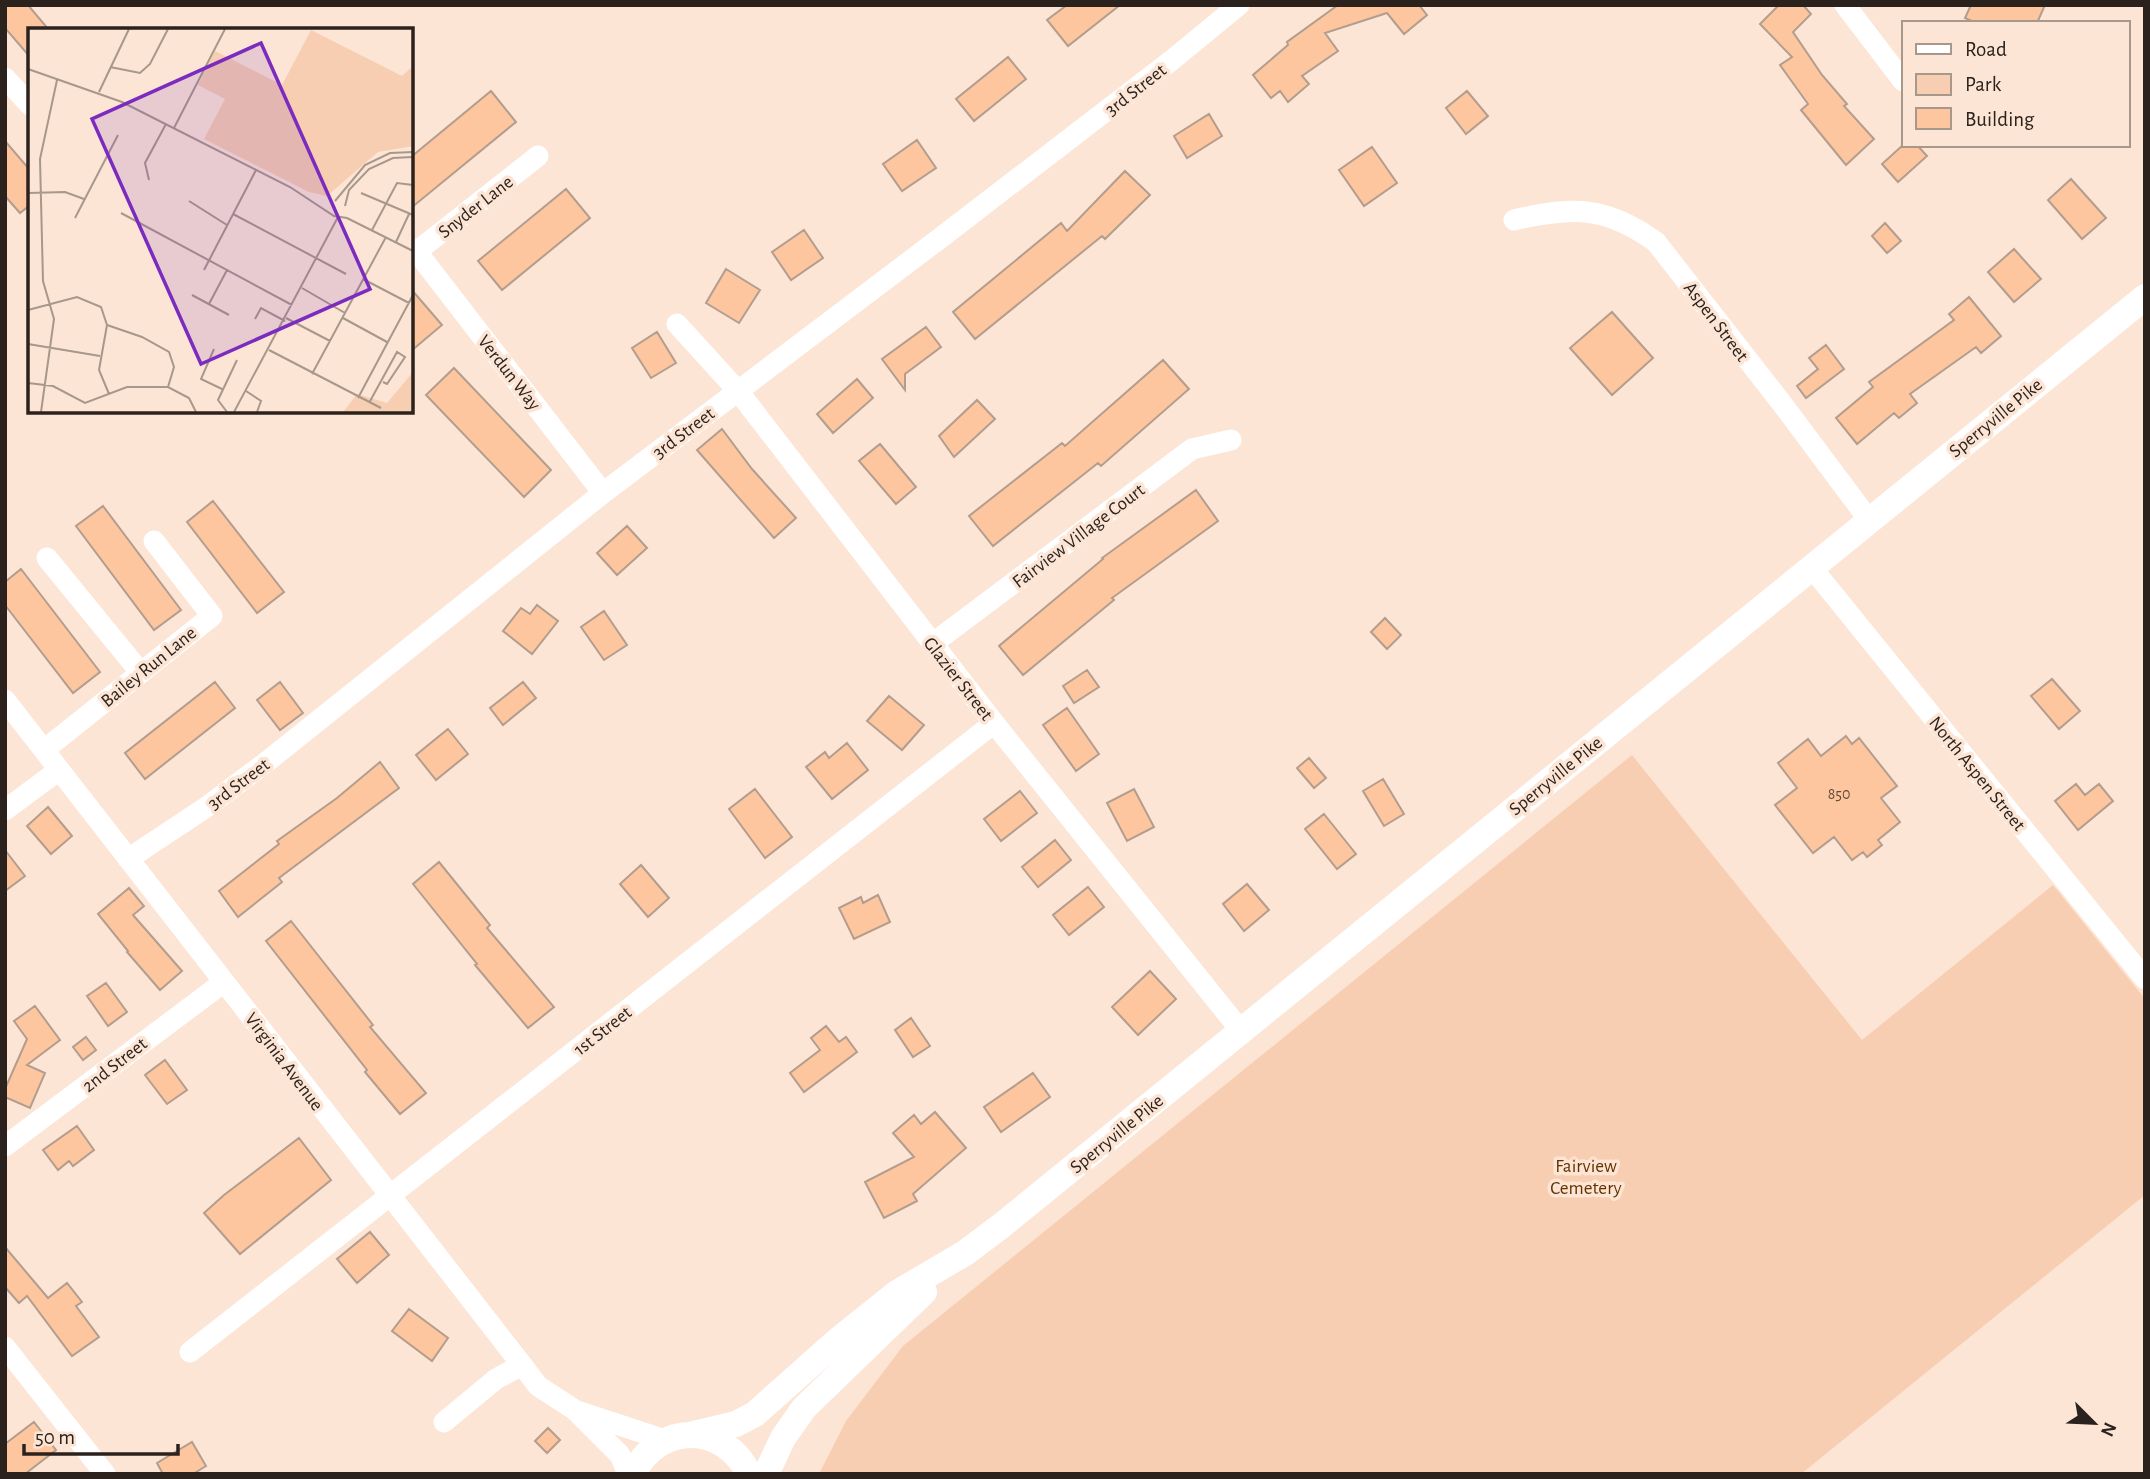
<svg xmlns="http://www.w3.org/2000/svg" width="2150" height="1479" viewBox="0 0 2150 1479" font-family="'Alegreya Sans',sans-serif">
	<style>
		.green { fill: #f7ceb1 }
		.building { fill: #fec69e; stroke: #b39d8e; stroke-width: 2 }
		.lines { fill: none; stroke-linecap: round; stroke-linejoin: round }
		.minor { stroke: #fff; stroke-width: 21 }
		.major { stroke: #fff; stroke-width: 26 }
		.labels { text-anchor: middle; stroke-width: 7; stroke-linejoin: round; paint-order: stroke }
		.number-label { font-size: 16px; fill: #604b3d }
		.street-label { font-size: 19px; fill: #2b221d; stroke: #fce5d5 }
		.park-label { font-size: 19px; fill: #633200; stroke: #fce5d5 }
		.inset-road { fill: none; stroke: #a8978b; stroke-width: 2 }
		.view { fill: #7b2cbf; fill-opacity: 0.15; stroke: #7b2cbf; stroke-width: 3.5 }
		.inset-edge { fill: none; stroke: #2b221d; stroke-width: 3.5 }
	</style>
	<rect width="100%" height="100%" fill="#fce5d5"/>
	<!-- green -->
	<path class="green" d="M 1632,755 L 1862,1040 L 2053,885 L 2145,999 L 2145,1195 L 1801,1474 L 819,1474 L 846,1421 L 903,1346 Z"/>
	<!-- building -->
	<path class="building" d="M 5,5 L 28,5 L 49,30 L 30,30 L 30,57 L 5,28 Z
		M 1067,5 L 1120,5 L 1068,46 L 1047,20 Z
		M 1338,5 L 1419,5 L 1427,15 L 1404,34 L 1387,13 L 1325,33 L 1338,51 L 1302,76 L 1309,84 L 1288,102 L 1280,91 L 1271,98 L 1253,75 L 1288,45 L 1287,42 Z
		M 1779,5 L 1803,5 L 1811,14 L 1793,32 L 1822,75 L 1847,104 L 1844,106 L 1874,139 L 1846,165 L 1801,110 L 1808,104 L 1780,65 L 1792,57 L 1760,24 Z
		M 1971,5 L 2045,5 L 2037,23 L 1976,23 L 1965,18 Z
		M 1008,57 L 1026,79 L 974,121 L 956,99 Z
		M 491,91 L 516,122 L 411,208 L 411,157 Z
		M 1467,91 L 1488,116 L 1466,134 L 1446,108 Z
		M 1209,114 L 1222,136 L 1187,158 L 1174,136 Z
		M 917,140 L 936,168 L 902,191 L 883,164 Z
		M 5,141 L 30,170 L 30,205 L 20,213 L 5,196 Z
		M 1903,145 L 1917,145 L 1927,156 L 1898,182 L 1882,164 Z
		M 1372,147 L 1397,183 L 1364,206 L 1339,170 Z
		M 1125,171 L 1150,195 L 1105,239 L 1102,236 L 975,339 L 953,312 L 1061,223 L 1067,231 Z
		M 2071,179 L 2106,218 L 2082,239 L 2048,200 Z
		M 566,189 L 590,218 L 502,290 L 478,261 Z
		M 1885,223 L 1901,241 L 1887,253 L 1872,236 Z
		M 804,230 L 823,258 L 791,280 L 772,252 Z
		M 2014,249 L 2041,279 L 2014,302 L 1988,272 Z
		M 726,269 L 760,290 L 739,323 L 706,303 Z
		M 411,289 L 442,325 L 411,351 Z
		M 1969,297 L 2001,336 L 1981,353 L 1976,347 L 1910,394 L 1917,403 L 1899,418 L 1894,413 L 1857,444 L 1836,418 L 1873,387 L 1869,382 L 1954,320 L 1949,314 Z
		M 1612,312 L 1653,358 L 1612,395 L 1570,348 Z
		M 926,327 L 941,347 L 905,374 L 905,390 L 882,359 Z
		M 657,332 L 676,363 L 651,378 L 632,348 Z
		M 1826,345 L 1844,369 L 1806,398 L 1797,386 L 1818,369 L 1809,358 Z
		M 1163,360 L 1189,389 L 1101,466 L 1098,463 L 993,546 L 969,516 L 1062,443 L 1065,446 Z
		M 454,368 L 551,470 L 524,497 L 426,395 Z
		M 857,379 L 873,398 L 833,433 L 817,414 Z
		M 977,400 L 995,419 L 954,457 L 939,436 Z
		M 722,429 L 752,469 L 796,518 L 774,538 L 697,450 Z
		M 880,444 L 916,487 L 896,504 L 859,461 Z
		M 1196,490 L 1218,521 L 1112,598 L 1114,600 L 1023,675 L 999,646 L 1103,559 L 1102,558 Z
		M 213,501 L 284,592 L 257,613 L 187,522 Z
		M 103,506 L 181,610 L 154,630 L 76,526 Z
		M 627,526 L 647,548 L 617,575 L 597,553 Z
		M 21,569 L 100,672 L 73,693 L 5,605 L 5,582 Z
		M 537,605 L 558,621 L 532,654 L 503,631 L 521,608 L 530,614 Z
		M 604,611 L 627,645 L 604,660 L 581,627 Z
		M 1385,618 L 1401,635 L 1387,649 L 1371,632 Z
		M 1087,670 L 1099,687 L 1074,703 L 1063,686 Z
		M 2052,679 L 2080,711 L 2059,729 L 2031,696 Z
		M 215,682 L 235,708 L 145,779 L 125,753 Z
		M 280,682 L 303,713 L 280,730 L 257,700 Z
		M 523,682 L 536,698 L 503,725 L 490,708 Z
		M 889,696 L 924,725 L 902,750 L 867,721 Z
		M 1067,708 L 1099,754 L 1076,771 L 1043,725 Z
		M 448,729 L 468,754 L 436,780 L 416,755 Z
		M 1846,736 L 1852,744 L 1859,738 L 1897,786 L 1881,798 L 1900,822 L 1878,840 L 1882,845 L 1867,857 L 1863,852 L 1852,860 L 1834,837 L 1813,853 L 1775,805 L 1797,788 L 1778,763 L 1808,739 L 1821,756 Z
		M 847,743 L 868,770 L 832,799 L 806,767 L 825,752 L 829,758 Z
		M 1309,758 L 1326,778 L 1314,788 L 1297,768 Z
		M 380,762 L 399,788 L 279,878 L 282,882 L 238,917 L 219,891 L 279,844 L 277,841 L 337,798 Z
		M 1383,779 L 1404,814 L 1384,826 L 1363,791 Z
		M 2076,784 L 2085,795 L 2099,784 L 2113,801 L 2078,830 L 2055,801 Z
		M 755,789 L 792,837 L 765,858 L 729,809 Z
		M 1134,789 L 1154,827 L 1127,841 L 1107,803 Z
		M 1020,791 L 1037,813 L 1001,841 L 984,819 Z
		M 48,807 L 72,836 L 51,854 L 27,826 Z
		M 1324,814 L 1356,854 L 1337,869 L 1305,829 Z
		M 1055,840 L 1071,860 L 1038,887 L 1022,867 Z
		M 5,850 L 25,876 L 5,891 Z
		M 439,862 L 490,925 L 487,928 L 554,1007 L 528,1028 L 475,965 L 477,964 L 413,884 Z
		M 641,865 L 669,898 L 648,917 L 620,884 Z
		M 1247,884 L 1269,910 L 1244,931 L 1223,904 Z
		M 1088,887 L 1104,907 L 1069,935 L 1053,915 Z
		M 129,888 L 144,906 L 133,915 L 182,971 L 160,990 L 127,952 L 128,951 L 98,914 Z
		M 878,895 L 890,922 L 854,939 L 839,908 L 861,897 L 863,903 Z
		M 291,921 L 373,1025 L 370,1027 L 426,1093 L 400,1114 L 365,1072 L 367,1070 L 266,941 Z
		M 1150,971 L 1176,999 L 1138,1035 L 1112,1007 Z
		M 106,983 L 127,1012 L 108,1026 L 87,996 Z
		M 35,1006 L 60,1040 L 27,1065 L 45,1073 L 30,1108 L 5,1097 L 5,1089 L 27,1039 L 14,1021 Z
		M 911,1018 L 930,1046 L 913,1057 L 895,1030 Z
		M 826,1026 L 839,1042 L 846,1037 L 857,1052 L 804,1092 L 790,1073 L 820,1050 L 811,1038 Z
		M 86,1037 L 96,1050 L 83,1060 L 73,1047 Z
		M 165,1060 L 187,1090 L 167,1104 L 145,1075 Z
		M 1033,1073 L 1050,1097 L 1001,1132 L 984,1107 Z
		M 935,1112 L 966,1148 L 913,1194 L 917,1201 L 884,1218 L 865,1182 L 914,1157 L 893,1133 L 914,1115 L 921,1124 Z
		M 77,1126 L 94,1150 L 73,1166 L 69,1161 L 58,1170 L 43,1150 Z
		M 299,1138 L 331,1180 L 240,1254 L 204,1213 L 224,1195 Z
		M 370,1232 L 389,1255 L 357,1283 L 337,1259 Z
		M 5,1247 L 48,1298 L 67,1283 L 82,1302 L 76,1306 L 99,1337 L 72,1356 L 27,1296 L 19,1303 L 5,1287 Z
		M 409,1309 L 448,1338 L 432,1361 L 392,1331 Z
		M 34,1422 L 56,1450 L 25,1474 L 5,1474 L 5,1444 Z
		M 548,1428 L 560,1440 L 547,1453 L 535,1441 Z
		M 192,1442 L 206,1466 L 193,1474 L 163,1474 L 157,1463 Z"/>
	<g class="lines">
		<!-- minor -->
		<path class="minor" d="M 1845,5 L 1903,81
			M 5,78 L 30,105
			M 1514,220 C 1573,206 1606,206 1656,242 L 1780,401 L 1869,520
			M 417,252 L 603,493
			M 411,256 L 538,156
			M 677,324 L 738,391 L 994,723 L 1242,1032
			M 47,558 L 141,673
			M 1812,568 L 2145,979
			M 932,644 L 1192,449 L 1231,440
			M 5,700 L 522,1365 L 538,1386 L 575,1410 L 620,1455 L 628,1474
			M 44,750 L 212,616 L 154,541
			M 5,810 L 59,770
			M 128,859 L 208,806 L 269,760 L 603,493 L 943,236 L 1172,60 L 1239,5
			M 5,1146 L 224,982
			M 5,1347 L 105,1474
			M 190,1352 L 994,723
			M 580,1412 L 665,1440
			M 444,1422 L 496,1379 L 522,1365"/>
		<!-- major -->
		<path class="major" d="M 694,1434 L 736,1424 L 755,1414 L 837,1341 L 897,1293 L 965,1253 L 1001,1226 L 2145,297
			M 633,1474 C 658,1422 724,1422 749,1474
			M 766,1474 L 783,1438 L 804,1408 L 924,1292"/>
	</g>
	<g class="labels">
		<!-- number labels -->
		<g class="number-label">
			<text x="1839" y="799">850</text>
		</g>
		<!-- street labels -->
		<g class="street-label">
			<text transform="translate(1135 89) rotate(-38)" y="7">3rd Street</text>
			<text transform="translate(475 206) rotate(-38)" y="7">Snyder Lane</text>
			<text transform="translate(1717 321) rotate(53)" y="7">Aspen Street</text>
			<text transform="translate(510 372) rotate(52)" y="7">Verdun Way</text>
			<text transform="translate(1995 417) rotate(-39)" y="7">Sperryville Pike</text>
			<text transform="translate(683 432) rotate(-37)" y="7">3rd Street</text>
			<text transform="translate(1078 535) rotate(-37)" y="7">Fairview Village Court</text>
			<text transform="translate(148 666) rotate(-39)" y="7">Bailey Run Lane</text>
			<text transform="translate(959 678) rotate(52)" y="7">Glazier Street</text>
			<text transform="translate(1978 773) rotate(51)" y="7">North Aspen Street</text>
			<text transform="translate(1555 775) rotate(-39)" y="7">Sperryville Pike</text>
			<text transform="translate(238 783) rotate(-37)" y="7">3rd Street</text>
			<text transform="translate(602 1030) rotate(-38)" y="7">1st Street</text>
			<text transform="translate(285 1061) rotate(53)" y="7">Virginia Avenue</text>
			<text transform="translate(114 1064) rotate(-38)" y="7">2nd Street</text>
			<text transform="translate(1116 1133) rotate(-39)" y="7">Sperryville Pike</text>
		</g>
		<!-- park labels -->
		<g class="park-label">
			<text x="1586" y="1172">Fairview<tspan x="1586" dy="22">Cemetery</tspan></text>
		</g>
	</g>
	<!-- overview -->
	<g transform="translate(28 28)">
		<rect width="385" height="385" fill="#fce5d5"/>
		<path d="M 283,2 L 374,48 L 383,40 L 385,49 L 385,118 L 350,124 L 299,168 L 281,164 L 176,111 L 197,71 L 170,57 L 187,23 L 254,57 ZM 385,344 L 385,384 L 315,384 L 329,366 L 359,375 Z" fill="#f7ceb1"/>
		<path class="inset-road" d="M 82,39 L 112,45 L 122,36 L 140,1M 0,41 L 94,74 L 262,159 L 306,188 L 319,190 L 385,223M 71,64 L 101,1M 146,100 L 197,1M 121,152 L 117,135 L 138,96M 0,165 L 37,164 L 56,171M 333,165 L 385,187M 161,173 L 199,197M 307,173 L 337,137 L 362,125 L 385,124M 317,178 L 321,162 L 341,141 L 365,130 L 385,129M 93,185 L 264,277M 205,186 L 318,246M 47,190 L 90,107M 344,202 L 369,155 L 385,157M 368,214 L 381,186M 176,242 L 228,142M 335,251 L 381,275M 274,260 L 317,285M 164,267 L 201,287M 181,276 L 199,242M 0,282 L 49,269 L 73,279 L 79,297 L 71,342 L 81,366M 258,290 L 302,313M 315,290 L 359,314M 227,291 L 233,280 L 257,293M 79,297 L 114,309 L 141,324 L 146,339 L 140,359M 0,316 L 72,328M 186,321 L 173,351 L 194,361M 241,322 L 353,380M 284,346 L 358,209M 0,355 L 25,358 L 57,375 L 99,359 L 140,359 L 161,370 L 168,384M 218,363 L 233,373 L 229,384M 330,370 L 385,267M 341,375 L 369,324 L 377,329 L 359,356 L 355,354M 13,384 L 26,291 L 15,253 L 12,131 L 29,52M 199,384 L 190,372 L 209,332M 206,384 L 310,189"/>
		<path class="view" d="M 233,15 L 342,261 L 173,336 L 64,91 Z"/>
		<rect width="385" height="385" class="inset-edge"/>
	</g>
	<!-- border -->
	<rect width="2150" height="1479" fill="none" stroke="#2b221d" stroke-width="14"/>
	<!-- legend -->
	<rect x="1902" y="21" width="228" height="126" fill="#fce5d5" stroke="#a8978b" stroke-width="2"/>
	<rect x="1916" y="44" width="35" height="10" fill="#ffffff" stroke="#a8978b" stroke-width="2"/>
	<text x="1965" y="56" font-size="21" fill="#2b221d">Road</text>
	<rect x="1916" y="74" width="35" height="21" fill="#f7ceb1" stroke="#a8978b" stroke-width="2"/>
	<text x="1965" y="91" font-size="21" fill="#2b221d">Park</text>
	<rect x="1916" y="108" width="35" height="21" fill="#fec69e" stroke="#a8978b" stroke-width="2"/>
	<text x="1965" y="126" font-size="21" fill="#2b221d">Building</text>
	<!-- north arrow -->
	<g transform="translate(2094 1423) rotate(114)" stroke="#fce5d5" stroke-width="5" paint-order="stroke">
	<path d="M0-5L12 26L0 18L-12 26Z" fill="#2b221d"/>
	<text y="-10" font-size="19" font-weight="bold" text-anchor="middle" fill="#2b221d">N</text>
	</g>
	<!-- scale -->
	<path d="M24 1444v10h154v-10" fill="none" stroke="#2b221d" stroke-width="3.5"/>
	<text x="35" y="1444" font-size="21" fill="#2b221d" stroke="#fce5d5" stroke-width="5" paint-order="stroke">50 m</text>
</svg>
